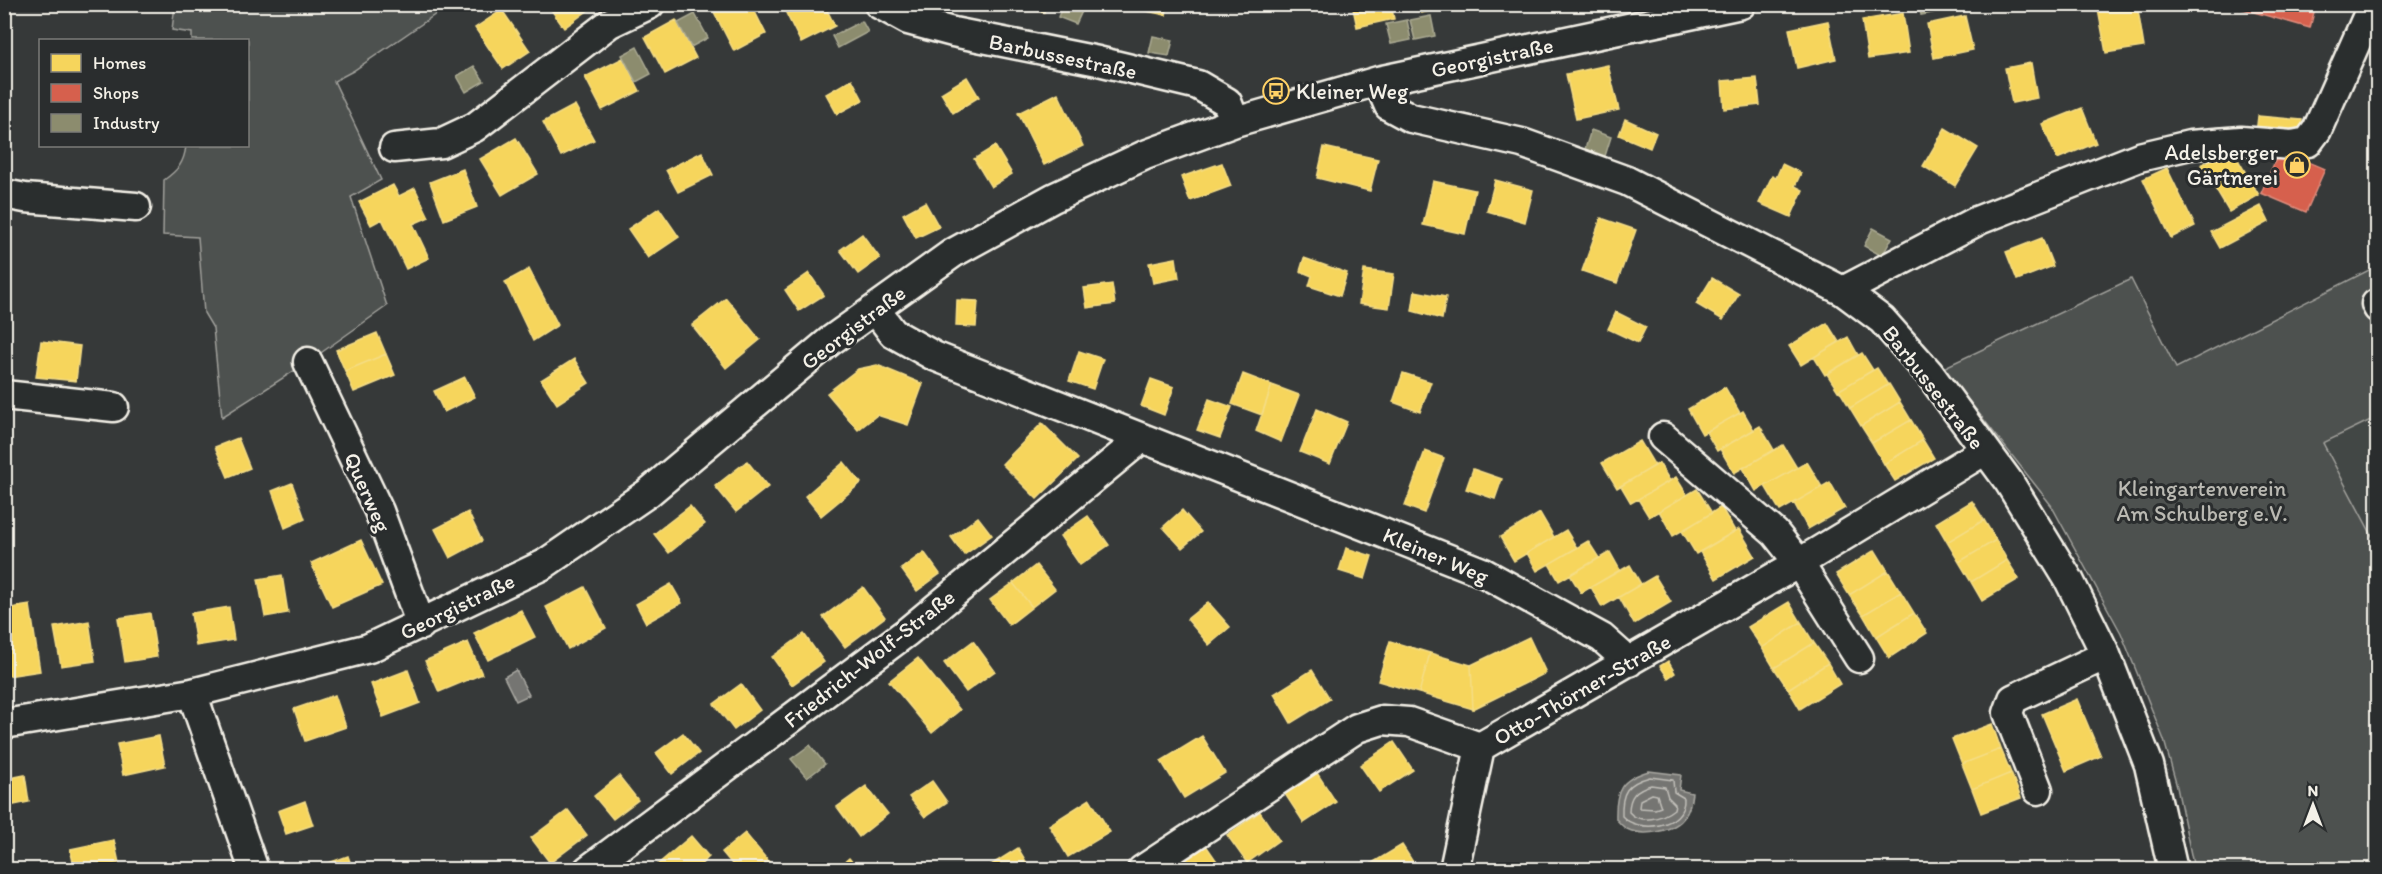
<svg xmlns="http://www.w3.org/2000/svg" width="2382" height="874" viewBox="0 0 2382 874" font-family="Itim,sans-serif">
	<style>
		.built { fill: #434645 }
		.green { fill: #4e514f; stroke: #a1a19c; stroke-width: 1.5 }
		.water { fill: #757572; stroke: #a8a7a1; stroke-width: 1.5 }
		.homes { fill: #f6d55c; stroke: #f5dd86; stroke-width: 1.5 }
		.shops { fill: #d6604d; stroke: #df8c7c; stroke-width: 1.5 }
		.industry { fill: #8c8c6e; stroke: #abaa93; stroke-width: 1.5 }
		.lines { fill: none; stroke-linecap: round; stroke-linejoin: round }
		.shore { stroke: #c1bfb9; stroke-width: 1.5 }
		.minor-casing { stroke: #f4f1e8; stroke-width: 33 }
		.minor { stroke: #2a2d2e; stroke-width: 28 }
		.labels { text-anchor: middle; stroke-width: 6; stroke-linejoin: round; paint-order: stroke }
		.street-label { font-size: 22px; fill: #f4f1e8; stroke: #2a2d2e }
		.poi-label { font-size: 22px; fill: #f4f1e8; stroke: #2a2d2e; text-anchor: start }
		.park-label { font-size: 22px; fill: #bab9b2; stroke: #2a2d2e }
	</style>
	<rect width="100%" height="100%" fill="#363939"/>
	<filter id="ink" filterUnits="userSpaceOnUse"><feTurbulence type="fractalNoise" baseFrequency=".0167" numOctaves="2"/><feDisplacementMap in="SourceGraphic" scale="12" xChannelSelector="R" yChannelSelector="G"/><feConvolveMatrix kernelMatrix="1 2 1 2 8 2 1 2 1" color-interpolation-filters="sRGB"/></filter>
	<g filter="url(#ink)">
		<!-- built -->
		<path class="built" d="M 2377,417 L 2377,545 L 2323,443 Z"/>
		<!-- green -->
		<path class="green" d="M 175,5 L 449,5 L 353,71 L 334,81 L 381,180 L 351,197 L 387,306 L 308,362 L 222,417 L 213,328 L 204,313 L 198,237 L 163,235 L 164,180 C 178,170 184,163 186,146 L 248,146 L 248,40 L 192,40 L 192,33 L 172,30 Z
			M 2377,266 L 2377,417 L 2323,443 L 2377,545 L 2377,869 L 2194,869 L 2177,787 L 2164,740 L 2121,633 L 2051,505 L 1943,368 L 2131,279 L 2176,368 Z"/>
		<!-- water -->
		<path class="water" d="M 516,670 L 529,695 L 516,701 L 504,677 Z
			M 1649,771 L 1681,775 L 1679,790 L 1692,793 C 1691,801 1690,810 1685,816 C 1675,832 1643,837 1627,829 C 1623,827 1619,822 1616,819 C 1615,790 1621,779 1649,771 Z"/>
		<!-- homes -->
		<path class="homes" d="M 547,4 L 593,4 L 594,6 L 564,28 Z
			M 728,4 L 751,4 L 766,34 L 734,51 L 714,12 Z
			M 804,4 L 824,4 L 835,26 L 801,43 L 786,13 Z
			M 1017,4 L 1046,4 L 1044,12 Z
			M 1133,4 L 1168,4 L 1166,15 L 1132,8 Z
			M 1352,4 L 1391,4 L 1394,19 L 1357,27 Z
			M 1419,4 L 1459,4 L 1421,13 Z
			M 2097,4 L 2137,4 L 2144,47 L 2106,53 Z
			M 502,10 L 530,51 L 503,69 L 475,28 Z
			M 1903,13 L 1909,53 L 1868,59 L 1862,20 Z
			M 1965,16 L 1973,50 L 1934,58 L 1927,24 Z
			M 676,20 L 696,58 L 665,74 L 645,37 Z
			M 1828,21 L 1836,59 L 1797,68 L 1789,29 Z
			M 623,58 L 640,91 L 602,110 L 585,77 Z
			M 2031,63 L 2037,98 L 2012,103 L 2005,68 Z
			M 1608,65 L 1619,110 L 1576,119 L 1566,74 Z
			M 967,77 L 979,97 L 953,113 L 941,93 Z
			M 1757,78 L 1760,105 L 1724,109 L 1722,81 Z
			M 852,79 L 863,100 L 837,114 L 826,94 Z
			M 1058,93 L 1083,146 L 1044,165 L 1018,113 Z
			M 575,105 L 594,140 L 561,156 L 543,122 Z
			M 2082,108 L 2096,143 L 2057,159 L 2042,124 Z
			M 2258,116 L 2302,120 L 2301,138 L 2256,134 Z
			M 1625,119 L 1656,133 L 1650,148 L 1619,135 Z
			M 1945,128 L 1978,148 L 1955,186 L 1923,166 Z
			M 516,138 L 538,174 L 502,195 L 480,159 Z
			M 995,146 L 1012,174 L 991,187 L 974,159 Z
			M 1324,147 L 1378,159 L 1370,191 L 1317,178 Z
			M 2231,148 L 2259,195 L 2229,212 L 2201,165 Z
			M 702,152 L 713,175 L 678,192 L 666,170 Z
			M 1222,163 L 1231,186 L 1190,201 L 1181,177 Z
			M 1782,164 L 1801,173 L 1795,186 L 1803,190 L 1791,217 L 1759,203 L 1772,176 L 1776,178 Z
			M 2167,168 L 2195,226 L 2171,238 L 2143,179 Z
			M 463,169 L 477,207 L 444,220 L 430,182 Z
			M 1495,180 L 1533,190 L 1525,222 L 1487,211 Z
			M 1433,181 L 1475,190 L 1465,234 L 1423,225 Z
			M 393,185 L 399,196 L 415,188 L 429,217 L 413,224 L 429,258 L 406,269 L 382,219 L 371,225 L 359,202 Z
			M 925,202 L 939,227 L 916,238 L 903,214 Z
			M 2261,206 L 2269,222 L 2220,248 L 2211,232 Z
			M 659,208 L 679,237 L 648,258 L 628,229 Z
			M 1601,218 L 1636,230 L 1617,283 L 1582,271 Z
			M 862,234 L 880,258 L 858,274 L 840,250 Z
			M 2042,238 L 2053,266 L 2017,280 L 2006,252 Z
			M 1176,258 L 1179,278 L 1153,283 L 1149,263 Z
			M 1304,258 L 1347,273 L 1340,296 L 1309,286 L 1312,276 L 1300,271 Z
			M 529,269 L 558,325 L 533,341 L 505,282 Z
			M 1364,270 L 1394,274 L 1389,308 L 1359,304 Z
			M 809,273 L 824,295 L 799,311 L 785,290 Z
			M 1712,278 L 1739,294 L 1723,320 L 1696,304 Z
			M 1112,284 L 1115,304 L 1087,308 L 1084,288 Z
			M 1415,291 L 1446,297 L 1442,319 L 1412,311 Z
			M 726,298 L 760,340 L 726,368 L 692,325 Z
			M 957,300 L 978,301 L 976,327 L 956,326 Z
			M 1616,312 L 1646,327 L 1638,343 L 1608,329 Z
			M 1827,323 L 1839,342 L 1801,365 L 1789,346 Z
			M 377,333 L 386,354 L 345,371 L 336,350 Z
			M 1848,337 L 1858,355 L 1825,375 L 1814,357 Z
			M 41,341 L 80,346 L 76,381 L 36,377 Z
			M 1079,351 L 1103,359 L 1093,389 L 1069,381 Z
			M 1862,353 L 1873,370 L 1838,391 L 1827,374 Z
			M 386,354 L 395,375 L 354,392 L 345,371 Z
			M 574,359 L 589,383 L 557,404 L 541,380 Z
			M 877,365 L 923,384 L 908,425 L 877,415 L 858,430 L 827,393 L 858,369 Z
			M 1877,368 L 1888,385 L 1850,408 L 1839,390 Z
			M 1403,373 L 1431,382 L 1420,412 L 1393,402 Z
			M 1243,374 L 1272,385 L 1262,415 L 1232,404 Z
			M 465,377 L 475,397 L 444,412 L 434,391 Z
			M 1151,379 L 1174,387 L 1164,415 L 1141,406 Z
			M 1889,384 L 1900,402 L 1861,426 L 1850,408 Z
			M 1272,385 L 1299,395 L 1281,442 L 1256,431 Z
			M 1725,387 L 1740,413 L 1702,434 L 1688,409 Z
			M 1209,399 L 1232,407 L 1220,438 L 1197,430 Z
			M 1900,402 L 1911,420 L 1872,443 L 1861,426 Z
			M 1317,409 L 1347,422 L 1330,464 L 1300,452 Z
			M 1743,411 L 1754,430 L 1717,451 L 1706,432 Z
			M 1911,420 L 1923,440 L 1884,464 L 1872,443 Z
			M 1042,423 L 1078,459 L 1037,499 L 1002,464 Z
			M 1760,426 L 1774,450 L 1734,473 L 1720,449 Z
			M 238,438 L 250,468 L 228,477 L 215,447 Z
			M 1923,440 L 1934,458 L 1895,481 L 1884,464 Z
			M 1640,441 L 1655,466 L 1617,488 L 1602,463 Z
			M 1783,445 L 1797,468 L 1756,491 L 1743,468 Z
			M 1425,451 L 1444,458 L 1424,513 L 1405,506 Z
			M 747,461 L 768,487 L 736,512 L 715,486 Z
			M 844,462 L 861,483 L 821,516 L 805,496 Z
			M 1807,462 L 1822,487 L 1780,511 L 1765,486 Z
			M 1659,463 L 1670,481 L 1631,503 L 1621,486 Z
			M 1473,469 L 1502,479 L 1495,499 L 1466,489 Z
			M 1676,477 L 1687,495 L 1649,517 L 1638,499 Z
			M 1830,482 L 1845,508 L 1808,529 L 1794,503 Z
			M 292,483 L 305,519 L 285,528 L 272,491 Z
			M 1697,489 L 1712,513 L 1673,536 L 1659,511 Z
			M 1972,501 L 1984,520 L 1947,542 L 1936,523 Z
			M 690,506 L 705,524 L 669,553 L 654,534 Z
			M 1721,507 L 1735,531 L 1696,554 L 1682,531 Z
			M 1182,510 L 1201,532 L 1182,548 L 1163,527 Z
			M 468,512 L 482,541 L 450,558 L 435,529 Z
			M 1540,513 L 1554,537 L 1514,561 L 1500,537 Z
			M 1088,516 L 1109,545 L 1080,565 L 1060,536 Z
			M 978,517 L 992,535 L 964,555 L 951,537 Z
			M 1984,520 L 1996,540 L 1959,562 L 1947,542 Z
			M 1739,529 L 1755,556 L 1716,579 L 1700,552 Z
			M 1566,530 L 1577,548 L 1537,571 L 1527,553 Z
			M 361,540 L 382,585 L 332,607 L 311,563 Z
			M 1996,540 L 2007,560 L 1971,582 L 1959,562 Z
			M 1588,541 L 1599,558 L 1559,581 L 1549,564 Z
			M 1346,548 L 1372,556 L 1365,579 L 1339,571 Z
			M 1875,550 L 1888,571 L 1849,595 L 1836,574 Z
			M 924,552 L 940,574 L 917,591 L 901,569 Z
			M 1610,552 L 1620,570 L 1581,593 L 1570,575 Z
			M 2007,560 L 2019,579 L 1982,601 L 1971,582 Z
			M 1036,565 L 1055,589 L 1032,607 L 1013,583 Z
			M 1630,565 L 1641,584 L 1602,607 L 1591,587 Z
			M 1888,571 L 1901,592 L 1863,615 L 1849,595 Z
			M 282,575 L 288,613 L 265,617 L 258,579 Z
			M 1655,576 L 1671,602 L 1634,624 L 1619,597 Z
			M 1013,583 L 1032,607 L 1009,625 L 990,600 Z
			M 671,584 L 682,603 L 646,623 L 636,604 Z
			M 585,587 L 606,628 L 568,649 L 546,607 Z
			M 863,587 L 885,617 L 845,647 L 823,617 Z
			M 1901,592 L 1914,613 L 1876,637 L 1863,615 Z
			M 1208,602 L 1230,627 L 1209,645 L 1187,619 Z
			M 1789,602 L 1801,622 L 1762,648 L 1748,627 Z
			M 30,605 L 40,671 L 8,676 L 4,651 L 4,609 Z
			M 229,607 L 234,640 L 196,646 L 191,613 Z
			M 521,610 L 535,637 L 488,660 L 474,633 Z
			M 150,613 L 157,657 L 125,662 L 118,618 Z
			M 1914,613 L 1927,633 L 1889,658 L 1876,637 Z
			M 89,621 L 95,661 L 61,666 L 54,627 Z
			M 1801,622 L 1814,643 L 1774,668 L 1762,648 Z
			M 804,634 L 824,662 L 792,685 L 772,657 Z
			M 1529,637 L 1546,673 L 1473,709 L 1471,665 Z
			M 973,641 L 995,671 L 966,692 L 944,663 Z
			M 1390,641 L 1430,653 L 1419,693 L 1378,681 Z
			M 468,642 L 482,674 L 439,692 L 425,661 Z
			M 1814,643 L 1828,663 L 1788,689 L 1774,668 Z
			M 1430,653 L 1471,665 L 1473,709 L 1419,693 Z
			M 918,658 L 960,710 L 932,733 L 889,681 Z
			M 1668,661 L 1675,673 L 1668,678 L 1660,666 Z
			M 1828,663 L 1840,684 L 1800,709 L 1788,689 Z
			M 408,670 L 420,703 L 383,717 L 371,684 Z
			M 1312,670 L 1330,699 L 1291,723 L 1274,694 Z
			M 741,684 L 760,710 L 734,730 L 714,704 Z
			M 335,695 L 346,727 L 305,741 L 294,709 Z
			M 2077,699 L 2101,756 L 2066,771 L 2042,714 Z
			M 1992,724 L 2001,749 L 1962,764 L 1952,739 Z
			M 683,733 L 699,753 L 672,774 L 656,753 Z
			M 159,736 L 165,766 L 123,775 L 117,744 Z
			M 1202,736 L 1225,773 L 1184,798 L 1161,761 Z
			M 1394,742 L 1413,770 L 1379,792 L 1360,765 Z
			M 2001,749 L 2011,773 L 1972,789 L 1962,764 Z
			M 1317,773 L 1336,802 L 1304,823 L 1285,794 Z
			M 2011,773 L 2021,798 L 1981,813 L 1972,789 Z
			M 25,775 L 29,802 L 4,807 L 4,779 Z
			M 619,776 L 638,800 L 613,819 L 594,796 Z
			M 932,781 L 947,802 L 925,817 L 909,797 Z
			M 866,786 L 888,814 L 859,837 L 837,807 Z
			M 1090,799 L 1110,832 L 1068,857 L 1049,825 Z
			M 305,801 L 313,825 L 286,834 L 278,811 Z
			M 568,810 L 587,835 L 550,863 L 531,838 Z
			M 1260,812 L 1279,840 L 1247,863 L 1227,835 Z
			M 745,833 L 774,868 L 772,870 L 737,870 L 722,852 Z
			M 691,836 L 709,857 L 695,870 L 663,870 L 658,864 Z
			M 114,840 L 119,863 L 89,870 L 75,870 L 70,849 Z
			M 1205,844 L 1223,870 L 1174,870 L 1172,866 Z
			M 1402,845 L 1418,870 L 1376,870 L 1372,863 Z
			M 1018,848 L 1031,870 L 983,870 Z
			M 348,856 L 353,870 L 324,870 L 323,865 Z
			M 849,858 L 859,870 L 835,870 Z"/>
		<!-- shops -->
		<path class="shops" d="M 2226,4 L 2316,4 L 2310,28 Z
			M 2280,150 L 2325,169 L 2306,212 L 2261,193 Z"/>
		<!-- industry -->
		<path class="industry" d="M 1063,4 L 1073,4 L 1083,9 L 1076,24 L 1058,17 Z
			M 1919,4 L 1940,4 L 1942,11 L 1921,15 Z
			M 695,14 L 708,38 L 691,47 L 678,23 Z
			M 1431,16 L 1435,36 L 1415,40 L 1410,20 Z
			M 1407,20 L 1411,40 L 1391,44 L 1386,24 Z
			M 862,21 L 868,32 L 838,48 L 832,36 Z
			M 1153,36 L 1173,40 L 1169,56 L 1149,53 Z
			M 637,47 L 651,74 L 636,82 L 622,55 Z
			M 474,66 L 484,81 L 466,92 L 457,76 Z
			M 1591,130 L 1611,137 L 1605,156 L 1585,149 Z
			M 1873,228 L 1892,238 L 1882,256 L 1864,246 Z
			M 810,745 L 825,764 L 807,778 L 791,759 Z"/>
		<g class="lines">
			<!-- shore -->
			<path class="shore" d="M 1650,777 L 1673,780 L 1674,792 L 1684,798 C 1686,828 1638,834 1622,816 C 1621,792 1627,783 1650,777 Z
				M 1651,785 L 1665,787 L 1668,797 L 1675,804 L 1674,809 C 1663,818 1640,825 1629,812 C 1629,796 1636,789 1651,785 Z
				M 1652,794 L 1657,795 L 1661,807 L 1655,809 L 1639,808 L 1640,800 Z"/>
			<!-- minor casing -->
			<g class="minor-casing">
				<path id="minor" d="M 879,4 L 908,20 L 953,32 L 1098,61 L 1198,85 L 1227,102 L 1235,122
					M 1378,81 L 1389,106 L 1411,118 L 1522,143 L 1627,181 L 1843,291 L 1882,320 L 1929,373 L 2009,482 L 2069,580 L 2106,655 L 2149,765 L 2173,870
					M 394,148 L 441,143 L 475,127 L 610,23 L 650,4
					M 4,194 L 25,198 L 136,207
					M 1843,291 L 1979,220 L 2139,157 L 2190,145 L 2241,141 L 2292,145 L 2308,142 L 2317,130 L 2373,4
					M 2376,304 L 2378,308
					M 875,309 L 893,333 L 934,356 L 1482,572 L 1602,638 L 1629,662
					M 308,362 L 379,511 L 421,625
					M 4,395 L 114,407
					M 1663,437 L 1775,533 L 1799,563 L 1859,658
					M 192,693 L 254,870
					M 4,724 L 192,693 L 369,648 L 543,565 L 648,493 L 830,341 L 953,253 L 1053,198 L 1145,155 L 1235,122 L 1378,81 L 1741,4
					M 2038,790 L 2008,713 L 2013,699 L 2106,655
					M 588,870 L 907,632 L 1142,438
					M 1142,870 L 1357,728 L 1382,720 L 1409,722 L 1480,747 L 1799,563 L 1984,451
					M 1454,870 L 1480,747"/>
			</g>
			<!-- minor -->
			<use href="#minor" class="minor"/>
		</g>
	</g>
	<!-- icons -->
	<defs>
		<g id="bus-ring" transform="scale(1.35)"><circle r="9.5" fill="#2a2d2e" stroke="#ffd166" stroke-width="1.5"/><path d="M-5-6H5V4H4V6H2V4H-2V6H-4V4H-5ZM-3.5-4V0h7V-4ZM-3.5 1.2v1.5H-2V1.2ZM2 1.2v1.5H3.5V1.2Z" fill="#ffd166"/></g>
		<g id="shop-ring" transform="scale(1.35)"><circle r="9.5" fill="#2a2d2e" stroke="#ffd166" stroke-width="1.5"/><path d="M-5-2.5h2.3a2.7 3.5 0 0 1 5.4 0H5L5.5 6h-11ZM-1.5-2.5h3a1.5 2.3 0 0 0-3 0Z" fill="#ffd166"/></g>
	</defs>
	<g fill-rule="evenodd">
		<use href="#bus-ring" x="1276" y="91"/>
		<use href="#shop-ring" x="2297" y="165"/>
	</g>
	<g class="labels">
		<!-- street labels -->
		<g class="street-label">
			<text transform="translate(1063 56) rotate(12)" y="8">Barbussestraße</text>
			<text transform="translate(1492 57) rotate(-12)" y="8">Georgistraße</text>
			<text transform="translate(853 327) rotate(-37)" y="8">Georgistraße</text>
			<text transform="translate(1934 387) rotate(52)" y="8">Barbussestraße</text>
			<text transform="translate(368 492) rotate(66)" y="8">Querweg</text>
			<text transform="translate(1436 555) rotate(23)" y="8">Kleiner Weg</text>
			<text transform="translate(457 606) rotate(-26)" y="8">Georgistraße</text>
			<text transform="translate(869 658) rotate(-38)" y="8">Friedrich-Wolf-Straße</text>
			<text transform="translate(1582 689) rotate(-30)" y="8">Otto-Thörner-Straße</text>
		</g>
		<!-- poi labels -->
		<g class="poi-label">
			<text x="1296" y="99">Kleiner Weg</text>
			<text x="2278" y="160" text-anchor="end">Adelsberger<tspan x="2278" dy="25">Gärtnerei</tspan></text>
		</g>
		<!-- park labels -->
		<g class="park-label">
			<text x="2202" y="496">Kleingartenverein<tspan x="2202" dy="25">Am Schulberg e.V.</tspan></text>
		</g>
	</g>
	<!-- margin -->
	<rect width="2382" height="874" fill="none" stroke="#2a2d2e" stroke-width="24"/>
	<rect x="12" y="12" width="2358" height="850" fill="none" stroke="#f4f1e8" stroke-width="2" filter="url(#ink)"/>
	<!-- legend -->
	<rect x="39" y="39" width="210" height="108" fill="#2a2d2e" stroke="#7b7b78" stroke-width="1.5"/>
	<rect x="51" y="54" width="30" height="18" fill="#f6d55c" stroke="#7b7b78" stroke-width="1.5"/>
	<text x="93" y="69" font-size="18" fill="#f4f1e8">Homes</text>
	<rect x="51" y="84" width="30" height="18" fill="#d6604d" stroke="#7b7b78" stroke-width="1.5"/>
	<text x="93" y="99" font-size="18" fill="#f4f1e8">Shops</text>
	<rect x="51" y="114" width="30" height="18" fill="#8c8c6e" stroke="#7b7b78" stroke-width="1.5"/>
	<text x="93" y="129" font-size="18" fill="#f4f1e8">Industry</text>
	<!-- north arrow -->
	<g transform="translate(2313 805)" stroke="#2a2d2e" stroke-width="4.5" paint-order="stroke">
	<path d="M0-4.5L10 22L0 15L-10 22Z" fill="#f4f1e8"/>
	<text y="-9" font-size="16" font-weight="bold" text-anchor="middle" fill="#f4f1e8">N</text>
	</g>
</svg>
